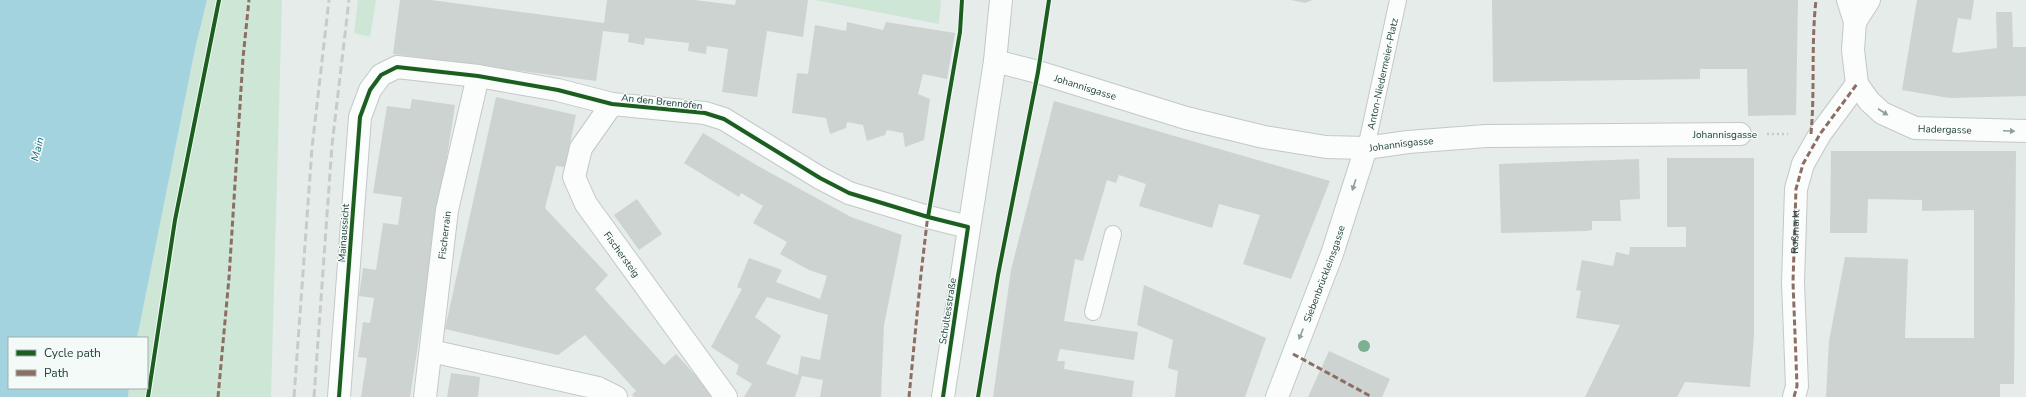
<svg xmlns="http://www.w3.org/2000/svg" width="2026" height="397" viewBox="0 0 2026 397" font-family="'Nunito Sans',sans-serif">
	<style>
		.green { fill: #cee6d6 }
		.water { fill: #a3d3de }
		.building { fill: #ccd3d1; fill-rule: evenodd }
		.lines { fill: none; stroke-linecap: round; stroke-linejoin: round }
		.service-casing { stroke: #c3c9c7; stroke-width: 18 }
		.pedestrian-casing { stroke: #c3c9c7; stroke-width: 24 }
		.minor-casing { stroke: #c3c9c7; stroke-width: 24 }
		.path { stroke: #c1cbc9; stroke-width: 2.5; stroke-dasharray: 2 3; stroke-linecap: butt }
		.service { stroke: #fbfcfc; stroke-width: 16 }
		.pedestrian { stroke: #fbfcfc; stroke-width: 22 }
		.minor { stroke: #fbfcfc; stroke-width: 22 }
		.rail { stroke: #c7ccca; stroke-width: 3; stroke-dasharray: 8 4; stroke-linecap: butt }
		.quiet { stroke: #8d6e63; stroke-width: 3; stroke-dasharray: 6 3; stroke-linecap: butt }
		.cycleway-casing { stroke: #f4faf8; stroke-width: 6 }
		.cycleway { stroke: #1b5e20; stroke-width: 4 }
		.tree { fill: #7cb093 }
		.oneway { fill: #8e9f9c }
		.labels { text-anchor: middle; stroke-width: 3; stroke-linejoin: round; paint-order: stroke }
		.street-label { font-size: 10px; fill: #21423b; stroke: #f4faf8 }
		.water-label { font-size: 11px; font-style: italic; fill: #146c85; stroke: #f4faf8 }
	</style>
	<rect width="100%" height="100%" fill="#e6ece9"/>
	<!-- green -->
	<path class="green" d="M 207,0 L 282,0 L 271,397 L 128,397 L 129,388 L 147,388 L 147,338 L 137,338 L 137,332 L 195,49 Z
		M 358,0 L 376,0 L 370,37 L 354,33 Z
		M 815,0 L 941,0 L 939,24 Z"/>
	<!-- water -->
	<path class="water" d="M 0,0 L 207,0 L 195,49 L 137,338 L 9,338 L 9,388 L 129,388 L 128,397 L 0,397 Z"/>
	<!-- building -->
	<path class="building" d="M 400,0 L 431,0 L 604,23 L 607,0 L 695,0 L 735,5 L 736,0 L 808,0 L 803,37 L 767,31 L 757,97 L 722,92 L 728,49 L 707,46 L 706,54 L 688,51 L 689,43 L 645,38 L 644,45 L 628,42 L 629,34 L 603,31 L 596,81 L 393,54 Z
		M 1291,0 L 1313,0 L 1305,3 Z
		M 1492,0 L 1798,0 L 1796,115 L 1748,116 L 1747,69 L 1700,69 L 1700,79 L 1493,82 Z
		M 1917,0 L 1974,0 L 1971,20 L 1958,18 L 1952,52 L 1957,53 L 1997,48 L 1996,12 L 2012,12 L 2013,47 L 2026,47 L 2026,96 L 1949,98 L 1902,90 Z
		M 847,22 L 883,30 L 886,22 L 955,33 L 947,79 L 923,74 L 918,94 L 930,99 L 924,140 L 905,147 L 903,133 L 887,130 L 885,135 L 867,141 L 863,125 L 847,122 L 846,128 L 830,134 L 826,118 L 792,113 L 797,73 L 808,74 L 815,25 L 846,31 Z
		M 496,97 L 576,115 L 565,167 L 556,166 L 545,208 L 608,275 L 595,289 L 664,365 L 676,354 L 715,397 L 634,397 L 632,395 L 636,391 L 585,335 L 558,355 L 445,329 Z
		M 412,99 L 455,105 L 410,397 L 361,397 L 367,358 L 358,357 L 363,322 L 370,323 L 374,298 L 359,296 L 363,268 L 376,270 L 383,223 L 398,225 L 402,197 L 373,193 L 387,106 L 410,109 Z
		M 1054,101 L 1330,181 L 1291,279 L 1243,264 L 1260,215 L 1219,204 L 1212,228 L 1139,206 L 1146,184 L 1119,175 L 1116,183 L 1107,180 L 1083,261 L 1075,259 L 1064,321 L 1138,332 L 1134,360 L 1060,349 L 1057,361 L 1065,361 L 1064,369 L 1134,381 L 1132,397 L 993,397 L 1011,270 Z
		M 703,133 L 758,166 L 851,217 L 902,235 L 884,325 L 881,397 L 820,397 L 823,380 L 802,376 L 795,397 L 744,397 L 752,384 L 736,374 L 739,365 L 711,347 L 742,289 L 737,287 L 749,258 L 782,270 L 776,282 L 820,299 L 827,276 L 809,270 L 780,254 L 787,242 L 753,223 L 763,206 L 741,193 L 739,197 L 684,163 ZM 767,297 L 828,315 L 820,360 L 801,356 L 798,375 L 766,364 L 781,336 L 755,317 Z
		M 1831,151 L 2016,151 L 2014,384 L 2000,384 L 2000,397 L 1826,397 L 1829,341 L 1845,257 L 1908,259 L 1905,338 L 1974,338 L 1974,210 L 1922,211 L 1922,200 L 1868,199 L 1867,233 L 1830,233 Z
		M 1667,158 L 1754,158 L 1754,336 L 1750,387 L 1685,382 L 1677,397 L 1585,397 L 1620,325 L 1576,318 L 1581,291 L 1576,290 L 1582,260 L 1613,266 L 1616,252 L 1629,255 L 1630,247 L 1686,247 L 1686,227 L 1667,227 Z
		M 1639,159 L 1640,199 L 1620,200 L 1621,221 L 1592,221 L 1592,230 L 1586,231 L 1501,233 L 1499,164 Z
		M 637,199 L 662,234 L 639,250 L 614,215 Z
		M 1144,285 L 1266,338 L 1245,397 L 1175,397 L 1178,371 L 1168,368 L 1173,340 L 1137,325 Z
		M 1329,351 L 1390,379 L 1382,397 L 1308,397 Z
		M 451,373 L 480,377 L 478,397 L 447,397 Z"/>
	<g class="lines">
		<!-- service casing -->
		<g class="service-casing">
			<g id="service">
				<path id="s1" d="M 1366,148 L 1398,0"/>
				<path d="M 1093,312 L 1113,234"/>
			</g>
		</g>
		<!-- pedestrian casing -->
		<g class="pedestrian-casing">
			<path id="pedestrian" d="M 1794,397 L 1797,386 L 1793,282 L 1796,189 L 1803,164 L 1820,134 L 1857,84"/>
		</g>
		<!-- minor casing -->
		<g class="minor-casing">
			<g id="minor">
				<path id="s2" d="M 1848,0 L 1855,22 L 1853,50 L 1857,84 L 1869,101 L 1882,113 L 1915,128 L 2026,131"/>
				<path d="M 1855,22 L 1869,0"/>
				<path id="s3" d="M 995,61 L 1038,72 L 1186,118 L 1264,137 L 1326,147 L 1366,148 L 1408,142 L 1486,136 L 1740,134"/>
				<path id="s4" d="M 612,104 L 581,148 L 574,177 L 586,204 L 726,397"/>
				<path d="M 431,351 L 598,388 L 616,397"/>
				<path d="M 339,397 L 360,117 L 370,90 L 381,75 L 397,67 L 478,76 L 558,90 L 612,104 L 705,113 L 724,119 L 820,178 L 849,193 L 928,217 L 968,227"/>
				<path id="s5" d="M 425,397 L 447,210 L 478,76"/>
				<path d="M 943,397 L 995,61 L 1001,0"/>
				<path id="s6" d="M 1277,397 L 1332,254 L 1366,148"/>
			</g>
		</g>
		<!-- path -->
		<path class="path" d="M 1767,134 L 1788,134"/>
		<!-- service -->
		<use href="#service" class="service"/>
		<!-- pedestrian -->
		<use href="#pedestrian" class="pedestrian"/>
		<!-- minor -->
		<use href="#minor" class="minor"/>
		<!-- rail -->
		<path class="rail" d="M 294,397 L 312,148 L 329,0
			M 314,397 L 332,145 L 349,0"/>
		<!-- quiet -->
		<g class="quiet">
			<path d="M 1811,134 C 1815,89 1811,45 1816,0"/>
			<path d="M 1293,354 L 1372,397"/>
			<path d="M 218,397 L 229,278 L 243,58 L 249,0"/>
			<path d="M 909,397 L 921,274 L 928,214"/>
			<path id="s7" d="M 1794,397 L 1797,386 L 1793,282 L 1796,189 L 1803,164 L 1820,134 L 1857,84"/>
		</g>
		<!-- cycleway casing -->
		<g class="cycleway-casing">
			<path id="cycleway" d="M 928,217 L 960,32 L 962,0
				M 148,397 L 175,220 L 219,0
				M 339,397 L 360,117 L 370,90 L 381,75 L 397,67 L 478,76 L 558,90 L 612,104 L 705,113 L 724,119 L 820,178 L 849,193 L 928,217 L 968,227 L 943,397
				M 978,397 L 998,275 L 1038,72 L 1049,0"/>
		</g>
		<!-- cycleway -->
		<use href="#cycleway" class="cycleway"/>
	</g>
	<!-- trees -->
	<circle class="tree" cx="1364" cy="346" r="6"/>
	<!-- one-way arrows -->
	<defs><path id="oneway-solid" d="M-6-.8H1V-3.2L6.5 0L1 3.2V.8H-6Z"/></defs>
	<g class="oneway">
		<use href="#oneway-solid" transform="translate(1883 112) rotate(33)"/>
		<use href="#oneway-solid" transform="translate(2009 131) rotate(2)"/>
		<use href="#oneway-solid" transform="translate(1354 185) rotate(108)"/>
		<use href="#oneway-solid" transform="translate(1301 334) rotate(112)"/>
	</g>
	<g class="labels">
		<!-- street labels -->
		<g class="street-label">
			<text dy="4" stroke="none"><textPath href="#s1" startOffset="76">Anton-Niedermeier-Platz</textPath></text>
			<text dy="4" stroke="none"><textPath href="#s3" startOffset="94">Johannisgasse</textPath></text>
			<text transform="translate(662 101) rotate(6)" y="4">An den Brennöfen</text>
			<text dy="4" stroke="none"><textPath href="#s2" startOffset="190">Hadergasse</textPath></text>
			<text x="1725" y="138">Johannisgasse</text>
			<text dy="4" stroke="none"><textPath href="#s3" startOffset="418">Johannisgasse</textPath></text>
			<text dy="4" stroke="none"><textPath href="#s7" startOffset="166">Roßmarkt</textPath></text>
			<text transform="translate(343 233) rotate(-86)" y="4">Mainaussicht</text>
			<text dy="4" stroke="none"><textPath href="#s5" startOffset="163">Fischerrain</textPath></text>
			<text dy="4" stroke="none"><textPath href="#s4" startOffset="175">Fischersteig</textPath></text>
			<text dy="4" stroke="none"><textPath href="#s6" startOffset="132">Siebenbrückleinsgasse</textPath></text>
			<text transform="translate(947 311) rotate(-81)" y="4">Schultesstraße</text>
		</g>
		<!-- water labels -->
		<g class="water-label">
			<text transform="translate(37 149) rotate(-76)" y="4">Main</text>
		</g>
	</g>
	<!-- legend -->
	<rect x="8" y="337" width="140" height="52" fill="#f4faf8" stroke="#a0b0ac"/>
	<rect x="16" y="350" width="20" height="6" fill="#1b5e20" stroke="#a0b0ac"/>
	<text x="44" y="357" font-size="12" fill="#21423b">Cycle path</text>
	<rect x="16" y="370" width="20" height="6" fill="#8d6e63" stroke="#a0b0ac"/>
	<text x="44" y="377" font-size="12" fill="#21423b">Path</text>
</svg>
